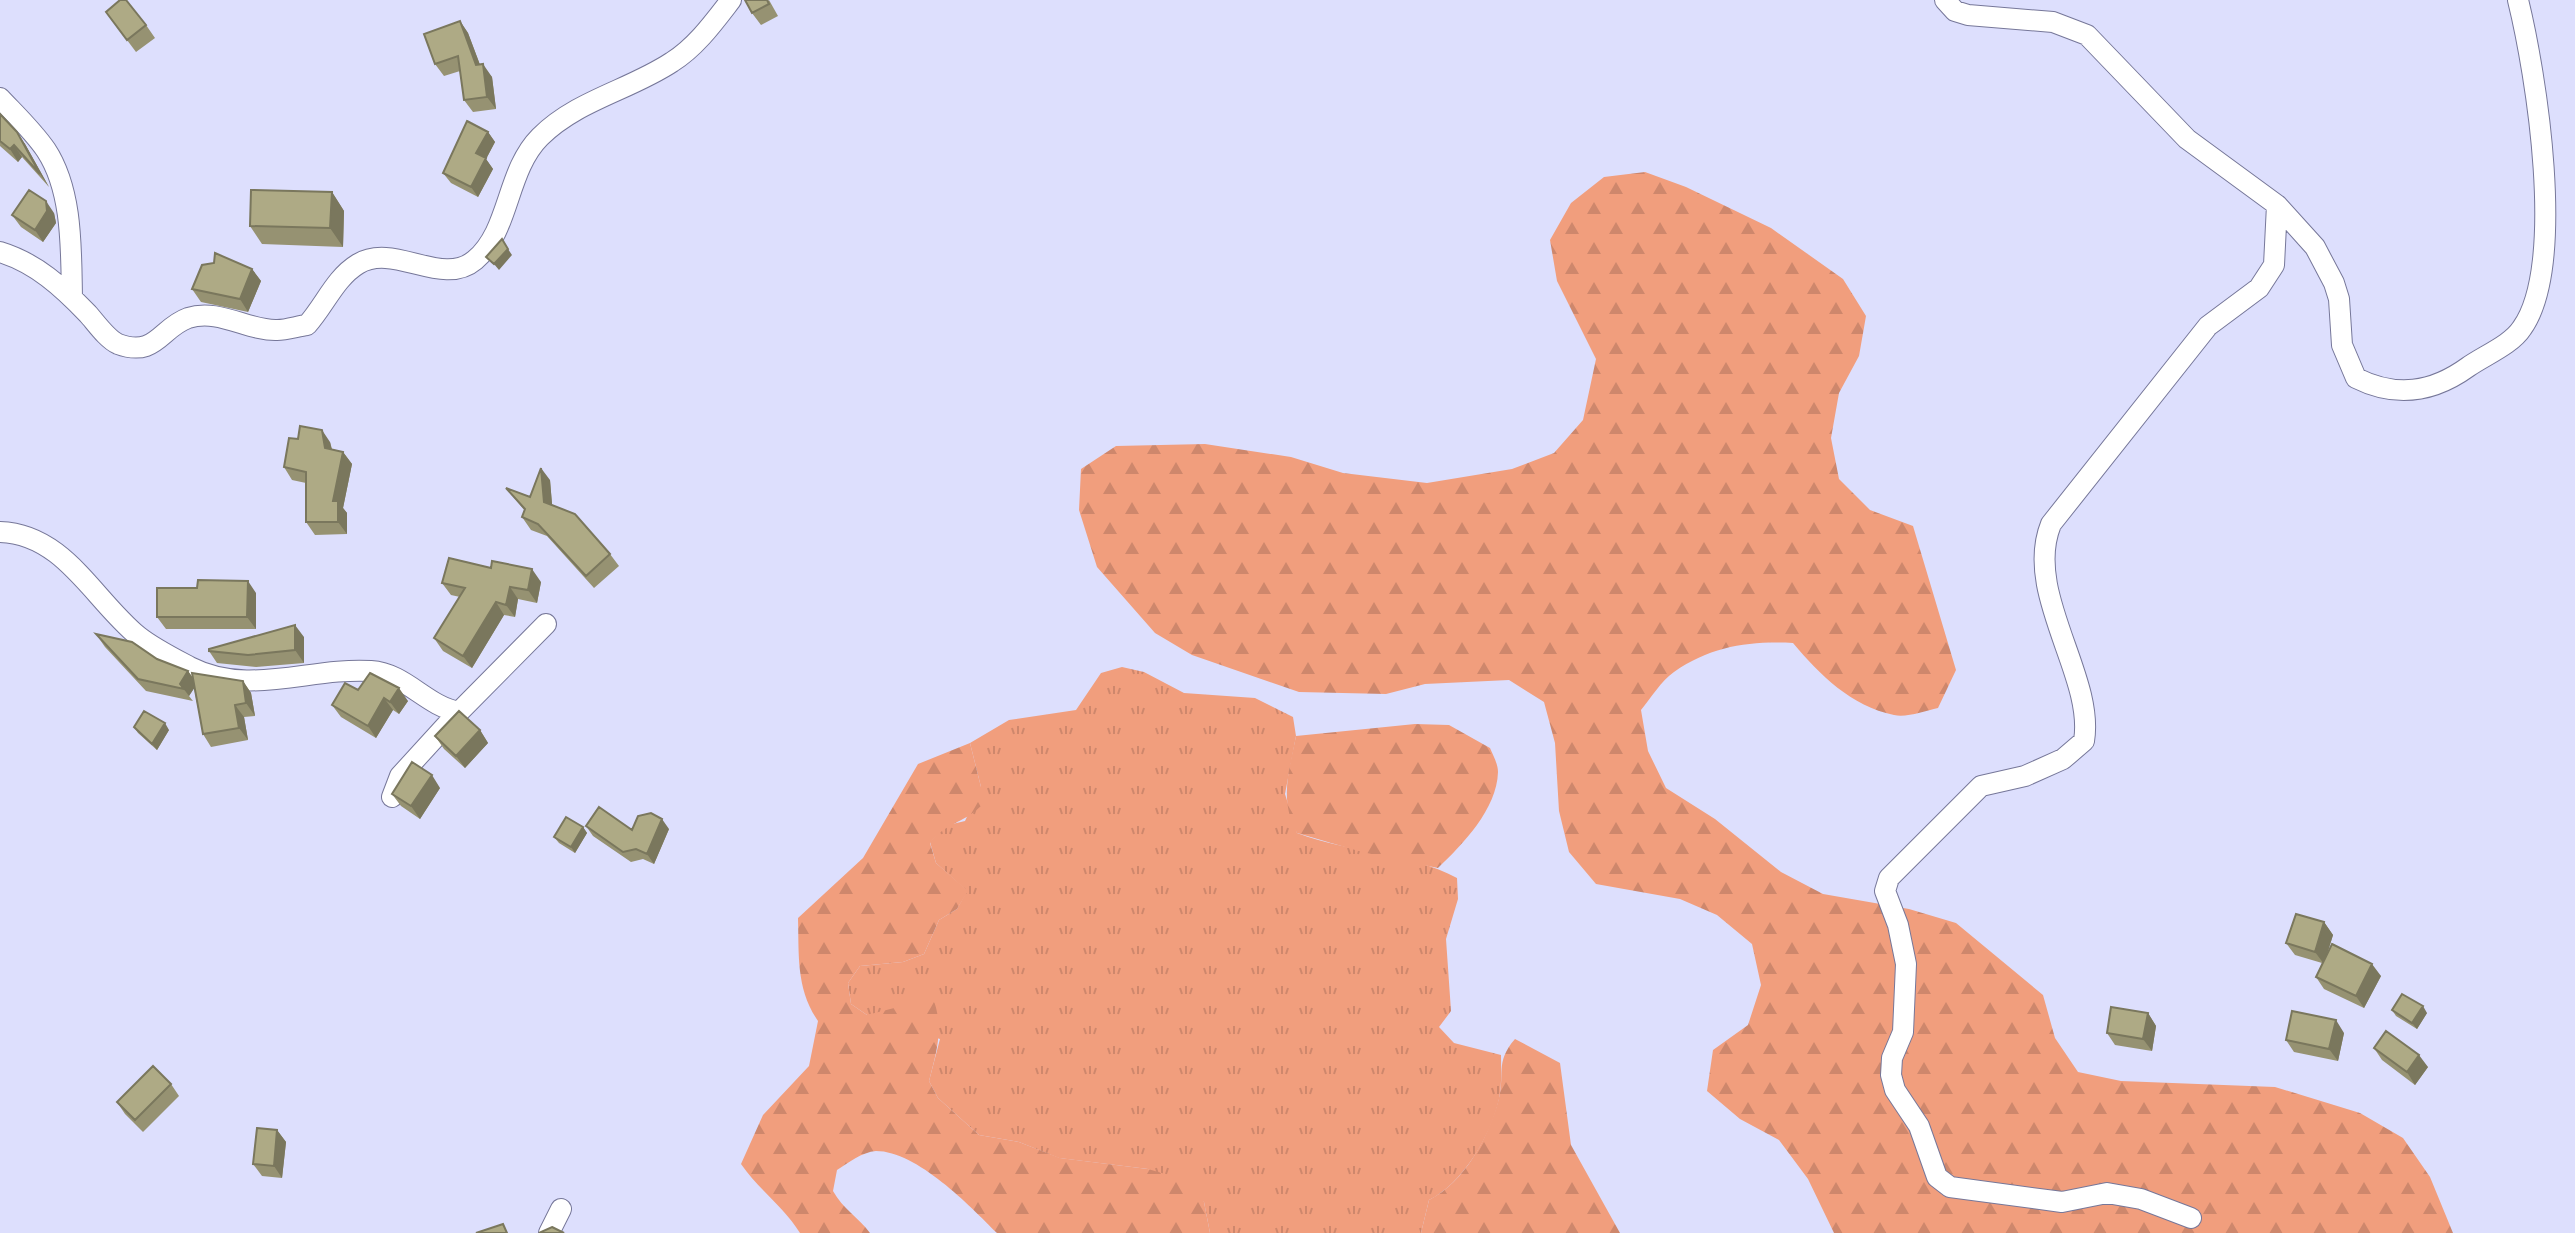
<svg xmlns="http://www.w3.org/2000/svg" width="2575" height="1233" viewBox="0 0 2575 1233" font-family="'Roboto Condensed',sans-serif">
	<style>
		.grass { fill: url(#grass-tufts) }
		.forest { fill: url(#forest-firs) }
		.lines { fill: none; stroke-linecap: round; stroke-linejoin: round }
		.minor-casing { stroke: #767799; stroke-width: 22 }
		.minor { stroke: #fff; stroke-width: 20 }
		.wall { fill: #969272 }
		.shaded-wall { fill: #7a775d }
		.building { fill: #aeaa85; stroke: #7a775d; stroke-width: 2 }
	</style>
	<defs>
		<pattern id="grass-tufts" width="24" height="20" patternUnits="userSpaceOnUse" patternTransform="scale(2)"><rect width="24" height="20" fill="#f19e7d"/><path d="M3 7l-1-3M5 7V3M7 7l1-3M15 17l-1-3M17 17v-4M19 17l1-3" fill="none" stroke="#ce876c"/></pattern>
		<pattern id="forest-firs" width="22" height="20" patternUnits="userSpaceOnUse" patternTransform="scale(2)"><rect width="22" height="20" fill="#f19e7d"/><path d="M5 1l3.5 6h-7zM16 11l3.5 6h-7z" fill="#ce876c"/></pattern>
	</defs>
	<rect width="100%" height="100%" fill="#dddffd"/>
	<!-- grass -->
	<path class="grass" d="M 1122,667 L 1144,672 L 1184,693 L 1255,698 L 1293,717 L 1296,736 L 1285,794 L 1297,833 C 1348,853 1410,852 1457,878 L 1458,899 L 1446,939 L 1451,1011 L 1439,1027 L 1454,1043 L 1501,1055 C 1501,1069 1502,1085 1499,1099 C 1491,1136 1462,1184 1429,1200 L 1421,1233 L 1210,1233 L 1204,1202 L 1148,1169 L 1059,1158 L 1019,1142 L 979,1135 L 938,1098 L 929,1081 L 940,1039 L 867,1015 L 851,1004 L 848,983 L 860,966 L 903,962 L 924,954 L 939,920 L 957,909 L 967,891 L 936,863 L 930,842 L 944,826 L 965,821 L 981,787 L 970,743 L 1009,720 L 1076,710 L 1101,673 Z"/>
	<!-- forest -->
	<path class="forest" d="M 1645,172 L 1686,187 L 1771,228 L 1843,279 L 1866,316 L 1859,356 L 1839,393 L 1831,438 L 1839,479 L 1870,510 L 1913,526 L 1956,670 L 1938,708 C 1925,711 1906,718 1894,715 C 1851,706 1820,675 1793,643 C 1749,641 1712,646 1674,672 C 1661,681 1651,698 1641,710 L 1648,751 L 1666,788 L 1715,819 L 1781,872 L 1823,894 L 1909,909 L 1956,923 L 2043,995 L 2055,1038 L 2078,1072 L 2121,1081 L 2275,1087 L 2360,1113 L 2403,1138 L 2430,1177 L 2453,1233 L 1834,1233 L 1808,1179 L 1779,1140 L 1740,1119 L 1707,1091 L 1713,1050 L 1748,1025 L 1761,985 L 1752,944 L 1717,915 L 1680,899 L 1596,884 L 1569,852 L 1559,811 L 1555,743 L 1544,702 L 1509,680 L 1425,684 L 1386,694 L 1299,692 L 1192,655 L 1155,633 L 1097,567 L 1079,510 L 1081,469 L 1116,446 L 1205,444 L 1291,457 L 1343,473 L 1427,483 L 1512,469 L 1554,453 L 1583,420 L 1596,359 L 1557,281 L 1550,240 L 1571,203 L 1604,177 Z
		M 1415,724 L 1449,725 L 1490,748 C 1493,755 1498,764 1498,772 C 1497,809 1463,844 1438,868 L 1362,852 L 1297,833 C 1279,800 1289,771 1296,736 Z
		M 970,743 L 981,787 L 981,806 C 961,825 948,821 930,843 L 936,863 L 968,891 L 957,909 L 939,920 L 924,954 L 903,962 L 860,966 L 848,983 L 851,1004 L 867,1015 L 933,998 C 944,1028 937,1050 929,1081 L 938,1098 L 979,1135 L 1019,1142 L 1060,1158 L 1148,1169 L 1189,1181 L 1204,1202 L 1210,1233 L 997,1233 C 970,1206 917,1151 876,1151 C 862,1152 848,1163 837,1170 L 833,1191 C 843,1209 858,1217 870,1233 L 800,1233 C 784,1207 759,1190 741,1164 L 763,1115 L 809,1066 L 818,1021 C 796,989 799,956 798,918 L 863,858 L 918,764 Z
		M 1515,1039 L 1560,1063 L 1571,1145 L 1620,1233 L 1421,1233 L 1429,1200 C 1464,1182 1487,1140 1498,1102 C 1506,1075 1494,1063 1515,1039 Z"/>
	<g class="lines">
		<!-- minor casing -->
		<g class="minor-casing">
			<path id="minor" d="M 1945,0 L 1955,11 L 1968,15 L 2053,22 L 2087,35 L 2187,139 L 2277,205 L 2315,247 L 2334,283 L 2339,299 L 2342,345 L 2356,378 C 2396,398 2432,393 2468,367 C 2485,355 2511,345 2522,328 C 2567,265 2536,73 2518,0
				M 0,98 C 15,114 33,131 46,150 C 73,191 71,250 72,298
				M 0,252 C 36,263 62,287 88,314 C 96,323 107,339 118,344 C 156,358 160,328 188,318 C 219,308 248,331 277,330 C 287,330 298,326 307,325 C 325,305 335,278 358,264 C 394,242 442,288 475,260 C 510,231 506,171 540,137 C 577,100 630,90 672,62 C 696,47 714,22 731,0
				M 0,532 C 64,534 93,599 138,636 C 153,648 173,658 190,667 C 248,697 310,667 371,671 C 405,673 426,706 459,712 L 546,624
				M 392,797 L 400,776 L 453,718
				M 2191,1218 L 2141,1199 L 2107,1193 L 2062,1202 L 1950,1187 L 1937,1177 L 1919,1126 L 1895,1090 L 1891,1075 L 1892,1058 L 1903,1032 L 1906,964 L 1898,925 L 1885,891 L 1889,878 L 1981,786 L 2025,776 L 2063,759 L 2084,741 C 2095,676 2023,593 2051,524 L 2208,326 L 2259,288 L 2274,265 L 2277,205
				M 549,1233 L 561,1209"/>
		</g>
		<!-- minor -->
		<use href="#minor" class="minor"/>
	</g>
	<!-- wall -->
	<path class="wall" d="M 769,0 L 778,16 L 761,25 L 752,13 Z
		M 106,12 L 146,25 L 155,38 L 136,52 Z
		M 460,21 L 468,33 L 480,65 L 492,77 L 496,109 L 473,112 L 464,100 L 460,71 L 444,76 L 435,64 Z
		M 0,114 L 25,144 L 49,187 L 22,157 L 18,162 L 0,146 Z
		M 488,132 L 495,142 L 486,159 L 493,169 L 478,197 L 451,183 L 443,173 Z
		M 332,192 L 344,211 L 343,247 L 262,244 L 250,226 Z
		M 54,213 L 56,223 L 43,242 L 21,227 L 12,215 Z
		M 252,269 L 261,281 L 248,312 L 201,302 L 192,289 Z
		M 330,442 L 332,449 L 343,452 L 352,464 L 343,508 L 347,513 L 347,534 L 315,535 L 306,522 L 306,483 L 292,480 L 284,467 Z
		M 550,480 L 552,505 L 610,554 L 619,566 L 594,588 L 547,536 L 531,530 L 522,517 L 525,511 L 506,488 L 530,497 Z
		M 541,582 L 537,603 L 518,599 L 515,617 L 504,615 L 472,668 L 443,651 L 434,638 L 460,597 L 451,595 L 442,583 Z
		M 256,593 L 256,629 L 166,629 L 157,617 Z
		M 96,634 L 188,671 L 193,678 L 243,681 L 251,693 L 255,716 L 244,717 L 248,740 L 211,747 L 203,734 L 194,688 L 189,696 L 193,701 L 146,691 L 105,647 Z
		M 304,637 L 304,663 L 256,667 L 217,663 L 209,651 Z
		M 358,690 L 408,701 L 399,714 L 393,710 L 376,738 L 341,717 L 332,705 Z
		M 134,727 L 169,730 L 157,750 L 138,733 Z
		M 480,730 L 488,743 L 465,768 L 444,749 L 435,736 Z
		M 440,788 L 420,819 L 401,806 L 392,794 Z
		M 586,826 L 632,830 L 669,829 L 654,864 L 643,859 L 631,862 L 593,836 Z
		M 583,827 L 587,833 L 575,853 L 559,843 L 554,837 Z
		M 2324,922 L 2333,935 L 2327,954 L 2381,976 L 2364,1008 L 2324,989 L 2316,977 L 2322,963 L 2295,955 L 2286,943 Z
		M 2392,1010 L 2427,1013 L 2417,1029 L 2396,1016 Z
		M 2148,1013 L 2156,1026 L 2152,1051 L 2115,1045 L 2107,1033 Z
		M 2344,1033 L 2338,1061 L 2294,1052 L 2286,1040 Z
		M 2374,1048 L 2428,1067 L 2415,1085 L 2382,1060 Z
		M 171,1084 L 179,1096 L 143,1132 L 125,1114 L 117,1102 Z
		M 277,1130 L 286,1142 L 282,1178 L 262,1176 L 253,1164 Z"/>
	<!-- shaded-wall -->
	<path class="shaded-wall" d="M 460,21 L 468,33 L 485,78 L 476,65 Z
		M 483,64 L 492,77 L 496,109 L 487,97 Z
		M 17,132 L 25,144 L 49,187 L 40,174 Z
		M 488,132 L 495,142 L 486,159 L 493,169 L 478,197 L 471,187 L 476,153 Z
		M 14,145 L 22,157 L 18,162 L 10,149 Z
		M 332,192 L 344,211 L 343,247 L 330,228 Z
		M 46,201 L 54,213 L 56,223 L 43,242 L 35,230 Z
		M 508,249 L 512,255 L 499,270 L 494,264 Z
		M 252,269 L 261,281 L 248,312 L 240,299 Z
		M 322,430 L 330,442 L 334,460 L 325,448 Z
		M 343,452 L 352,464 L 343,508 L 347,513 L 347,534 L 338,522 L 333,501 Z
		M 541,468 L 550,480 L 553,515 L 544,502 Z
		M 532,569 L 541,582 L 537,603 L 528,590 Z
		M 248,581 L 256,593 L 256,629 L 247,617 Z
		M 510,587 L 518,599 L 515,617 L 506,605 Z
		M 496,602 L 504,615 L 472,668 L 463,656 Z
		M 295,625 L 304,637 L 304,663 L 295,650 Z
		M 188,671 L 197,684 L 189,696 L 180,684 Z
		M 243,681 L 251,693 L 255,716 L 246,703 Z
		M 399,688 L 408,701 L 399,714 L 390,702 Z
		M 384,698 L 393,710 L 376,738 L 368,726 Z
		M 235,705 L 244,717 L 248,740 L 239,728 Z
		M 165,723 L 169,730 L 157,750 L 152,744 Z
		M 480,730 L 488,743 L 465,768 L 456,756 Z
		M 432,775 L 440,788 L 420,819 L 411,806 Z
		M 662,819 L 669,829 L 654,864 L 647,854 Z
		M 583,827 L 587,833 L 575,853 L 571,847 Z
		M 2324,922 L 2333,935 L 2324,964 L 2315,952 Z
		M 2372,964 L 2381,976 L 2364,1008 L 2356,996 Z
		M 2423,1006 L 2427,1013 L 2417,1029 L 2412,1023 Z
		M 2148,1013 L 2156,1026 L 2152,1051 L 2143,1039 Z
		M 2336,1020 L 2344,1033 L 2338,1061 L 2329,1049 Z
		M 2419,1055 L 2428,1067 L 2415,1085 L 2407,1072 Z
		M 277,1130 L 286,1142 L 282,1178 L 274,1166 Z"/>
	<!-- building -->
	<path class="building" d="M 120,0 L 126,0 L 146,25 L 127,40 L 106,12 Z
		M 745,0 L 767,0 L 769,4 L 752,13 Z
		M 460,21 L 476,65 L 483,64 L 487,97 L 464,100 L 458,56 L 435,64 L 424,34 Z
		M 0,114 L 17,132 L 40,174 L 14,145 L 10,149 L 0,141 Z
		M 467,121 L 488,132 L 476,153 L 486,158 L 471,187 L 443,173 Z
		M 29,190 L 46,201 L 47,211 L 35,230 L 12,215 Z
		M 251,190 L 332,192 L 330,228 L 250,226 Z
		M 502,239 L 508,249 L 494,264 L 486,257 Z
		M 215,253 L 252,269 L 240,299 L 192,289 L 202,265 L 214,263 Z
		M 300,426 L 322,430 L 325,448 L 343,452 L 333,501 L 338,501 L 338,522 L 306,522 L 306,472 L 284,467 L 289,438 L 298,439 Z
		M 541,468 L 544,502 L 575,514 L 610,554 L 586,576 L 538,524 L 522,517 L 525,509 L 506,488 L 530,497 Z
		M 449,558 L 491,568 L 492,561 L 532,569 L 528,590 L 510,587 L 506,605 L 496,602 L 463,656 L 434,638 L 465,588 L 442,583 Z
		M 198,580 L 248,581 L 247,617 L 157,617 L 157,588 L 197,588 Z
		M 295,625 L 295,650 L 248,655 L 209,651 L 209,649 Z
		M 96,634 L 132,642 L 157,659 L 188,671 L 180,684 L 184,689 L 138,679 Z
		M 192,673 L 243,681 L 246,703 L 235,705 L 239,728 L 203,734 Z
		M 370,673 L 399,688 L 390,702 L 384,698 L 368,726 L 332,705 L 345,683 L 358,690 Z
		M 144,711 L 165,723 L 152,744 L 134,727 Z
		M 459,711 L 480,730 L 456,756 L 435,736 Z
		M 412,762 L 432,775 L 411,806 L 392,794 Z
		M 599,807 L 632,830 L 638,816 L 651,813 L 662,819 L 647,854 L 636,849 L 623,852 L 586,826 Z
		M 566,817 L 583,827 L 571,847 L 554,837 Z
		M 2296,914 L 2324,922 L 2315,952 L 2286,943 Z
		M 2332,944 L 2372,964 L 2356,996 L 2316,977 Z
		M 2402,994 L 2423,1006 L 2412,1023 L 2392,1010 Z
		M 2111,1007 L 2148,1013 L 2143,1039 L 2107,1033 Z
		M 2292,1011 L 2336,1020 L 2329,1049 L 2286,1040 Z
		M 2386,1031 L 2419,1055 L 2407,1072 L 2374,1048 Z
		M 153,1066 L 171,1084 L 135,1120 L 117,1102 Z
		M 257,1128 L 277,1130 L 274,1166 L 253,1164 Z
		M 503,1224 L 507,1233 L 476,1233 Z
		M 552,1227 L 564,1233 L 539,1233 Z"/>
</svg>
